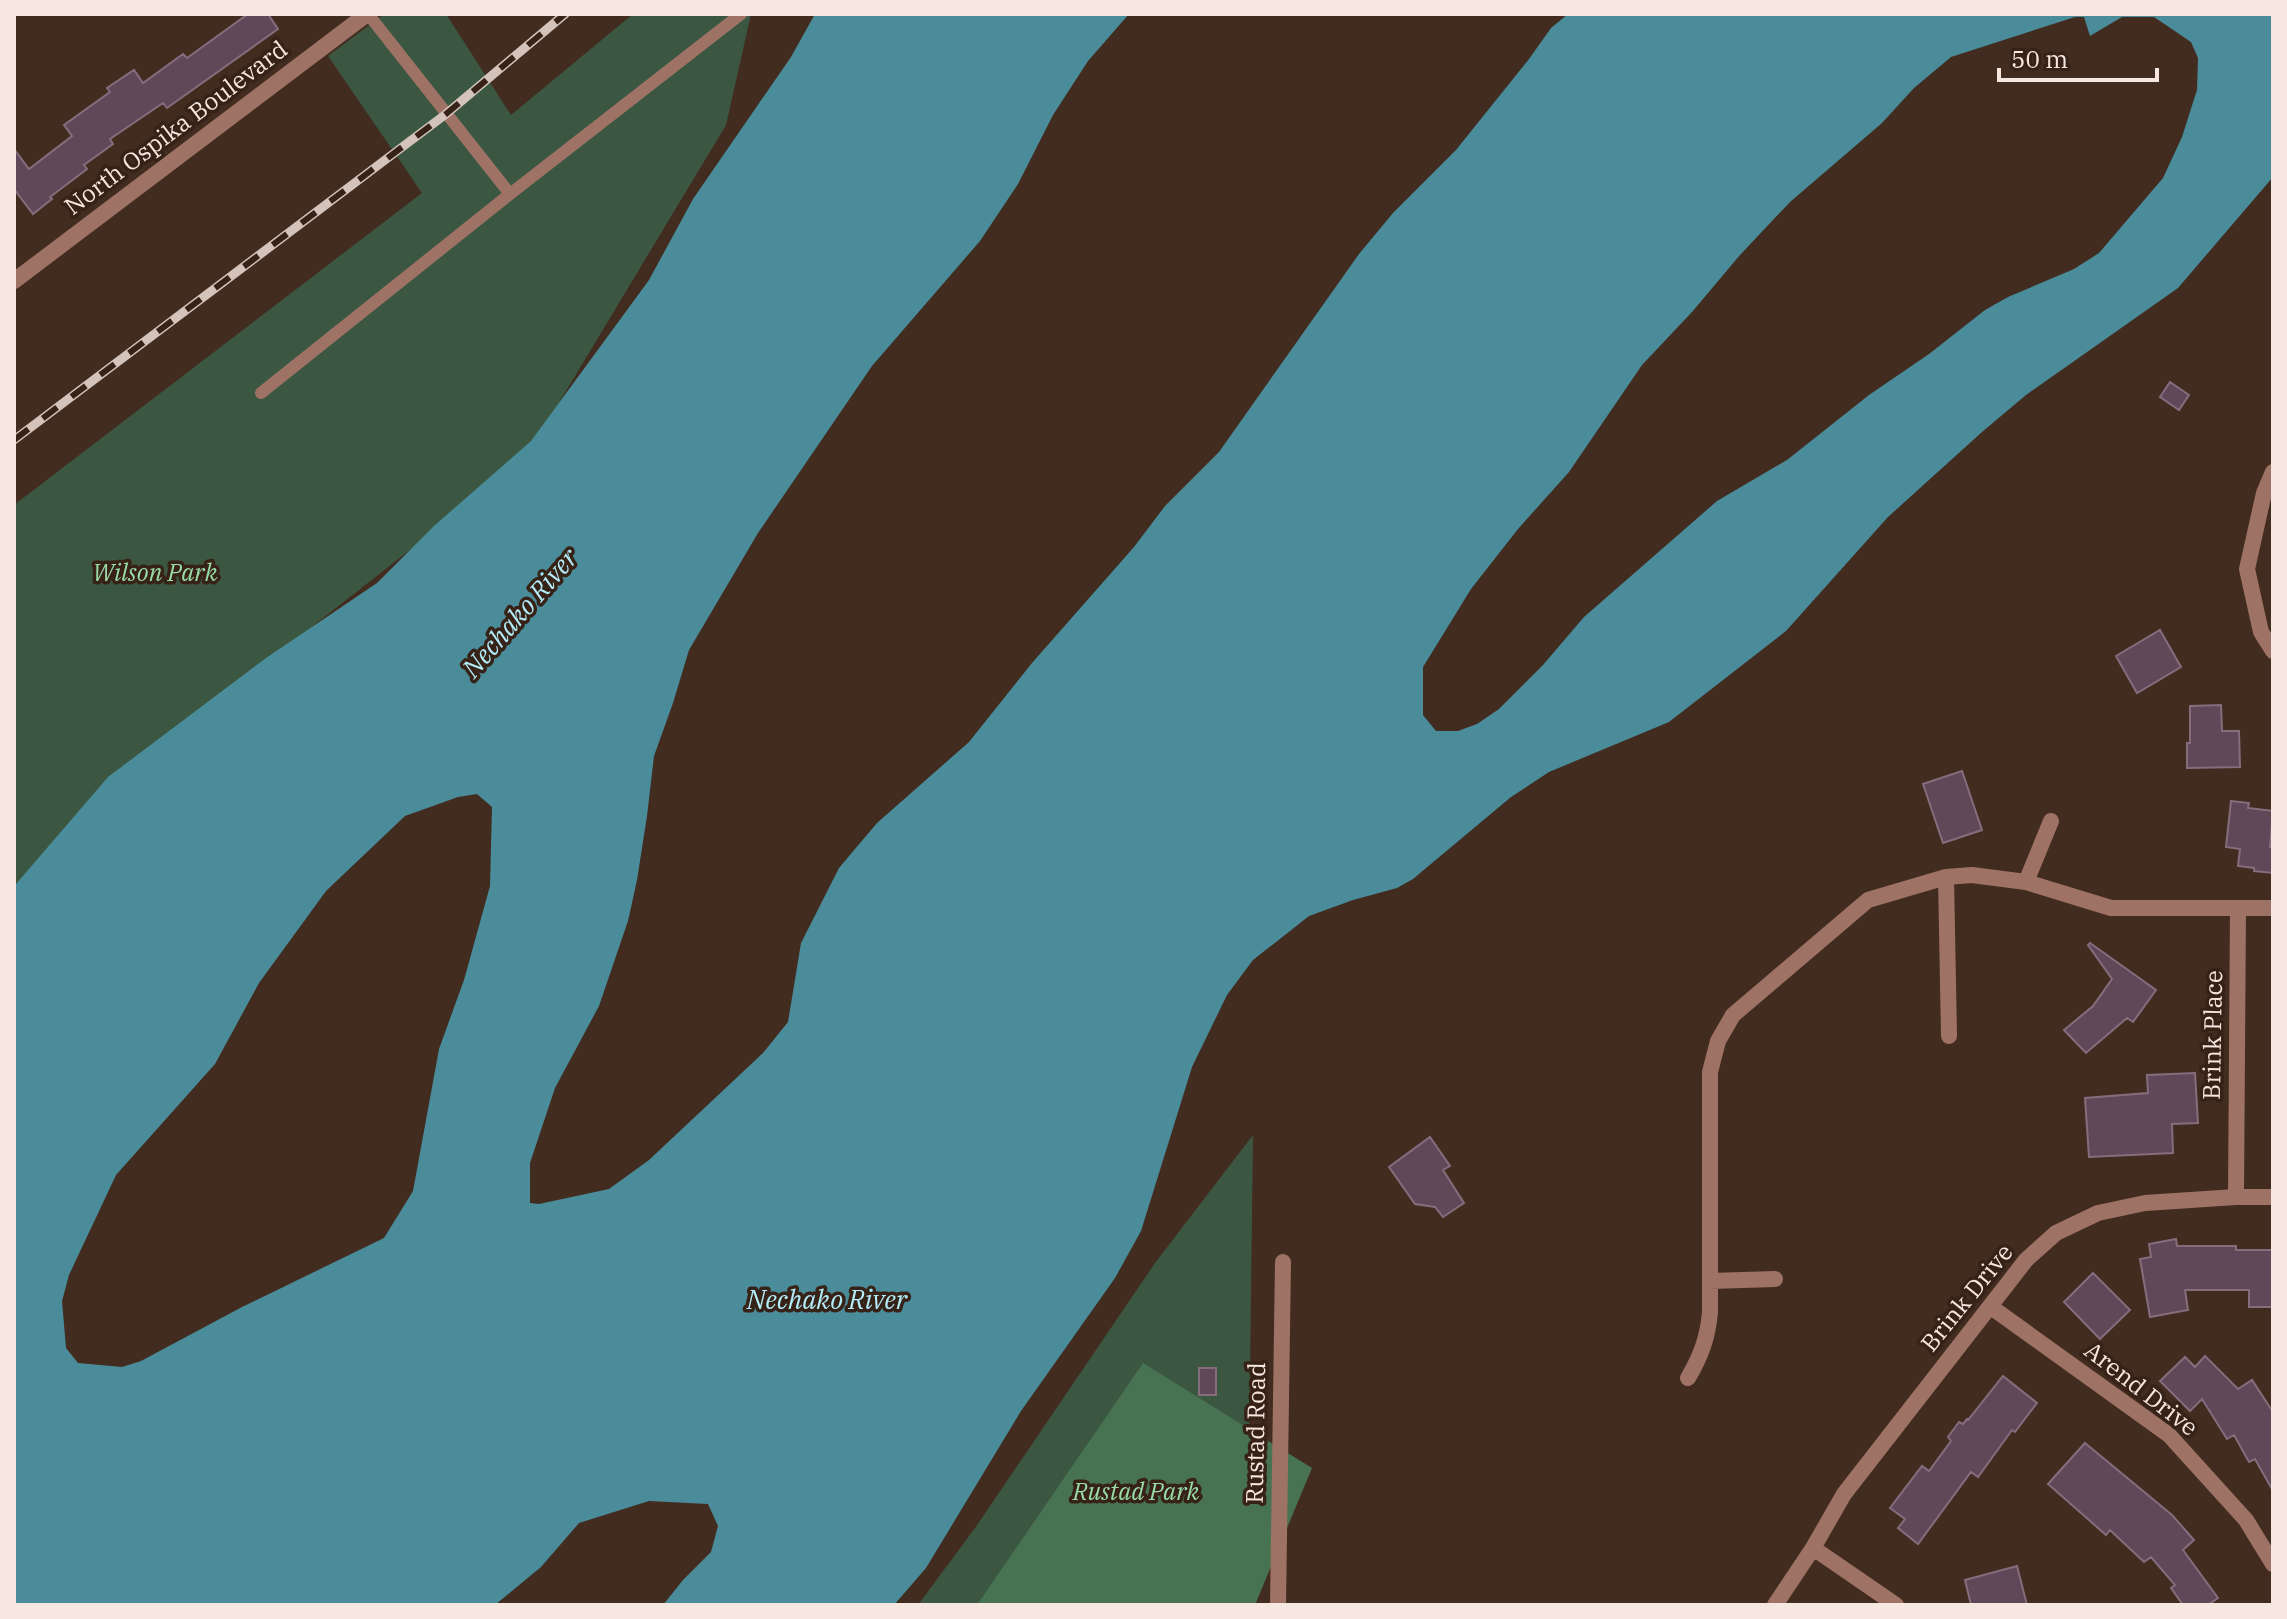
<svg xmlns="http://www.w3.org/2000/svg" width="2287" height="1619" viewBox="0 0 2287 1619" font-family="'IBM Plex Serif',serif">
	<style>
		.green { fill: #3b5742 }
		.forest { fill: #487353 }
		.water { fill: #4a8c9a; fill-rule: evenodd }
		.building { fill: #5f4857; stroke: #866d7d; stroke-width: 2 }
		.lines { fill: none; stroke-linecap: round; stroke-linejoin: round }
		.service { stroke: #9e7365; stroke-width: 12 }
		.minor { stroke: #9e7365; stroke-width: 16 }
		.tertiary { stroke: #9e7365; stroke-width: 16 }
		.rail-casing { stroke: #d4c3bb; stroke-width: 9 }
		.rail { stroke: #372217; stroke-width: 6; stroke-dasharray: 18; stroke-linecap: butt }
		.labels { text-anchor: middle; stroke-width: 7; stroke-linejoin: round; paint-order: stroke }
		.street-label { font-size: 24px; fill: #f6e7e0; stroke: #372217 }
		.park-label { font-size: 24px; font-style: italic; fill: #98dca8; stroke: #372217 }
		.water-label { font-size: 26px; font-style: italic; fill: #b3ecf9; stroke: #372217 }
	</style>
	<rect width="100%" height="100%" fill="#422c20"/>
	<!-- green -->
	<path class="green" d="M 384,14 L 446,14 L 511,115 L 633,14 L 751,14 L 726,125 L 530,451 L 513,469 L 257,670 L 14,943 L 14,505 L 422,193 L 328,56 Z
		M 1253,1135 L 1247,1605 L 918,1605 L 975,1528 L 1155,1263 Z"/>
	<!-- forest -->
	<path class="forest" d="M 1143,1363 L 1312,1468 L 1255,1605 L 977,1605 Z"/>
	<!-- water -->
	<path class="water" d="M 815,14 L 1129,14 L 1088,61 L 1053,115 L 1018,184 L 980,241 L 872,366 L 758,533 L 689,650 L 673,703 L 654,756 L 647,816 L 637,880 L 628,921 L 599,1006 L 555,1088 L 530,1163 L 530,1203 L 539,1204 L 609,1189 L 649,1160 L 763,1053 L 788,1022 L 801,943 L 839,868 L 877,823 L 969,742 L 1032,663 L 1134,547 L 1165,506 L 1219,452 L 1359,254 L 1393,213 L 1456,150 L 1529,59 L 1551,28 L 1568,14 L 2273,14 L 2273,177 L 2178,288 L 2026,395 L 1982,432 L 1888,517 L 1786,631 L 1669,722 L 1549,772 L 1511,797 L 1413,879 L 1397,888 L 1353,900 L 1309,916 L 1253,960 L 1227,995 L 1192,1067 L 1141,1231 L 1115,1278 L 1021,1411 L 926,1568 L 894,1605 L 663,1605 L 683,1580 L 711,1552 L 718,1526 L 708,1504 L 649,1501 L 579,1523 L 541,1567 L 495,1605 L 14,1605 L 14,889 L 16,884 L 108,777 L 266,658 L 377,583 L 434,526 L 531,441 L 649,280 L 693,199 L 791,57 ZM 2075,17 L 2084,17 L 2090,36 L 2122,17 L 2154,17 L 2191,42 L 2198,58 L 2197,90 L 2182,137 L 2163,178 L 2099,253 L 2074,269 L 2008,297 L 1985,310 L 1929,354 L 1869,395 L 1787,460 L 1717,501 L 1584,617 L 1543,665 L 1499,709 L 1477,724 L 1458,731 L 1436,731 L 1423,715 L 1423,667 L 1471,589 L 1518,529 L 1569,472 L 1642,365 L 1692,312 L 1740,255 L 1790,202 L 1882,123 L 1914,88 L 1951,57 ZM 477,794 L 492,807 L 490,886 L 464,980 L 439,1049 L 413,1191 L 384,1238 L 242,1307 L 141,1361 L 122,1367 L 78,1363 L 66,1348 L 62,1301 L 69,1275 L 116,1175 L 215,1064 L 259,983 L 326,891 L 405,816 L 458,797 Z"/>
	<!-- building -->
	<path class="building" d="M 248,14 L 268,14 L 278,29 L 167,108 L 163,103 L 110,139 L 113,144 L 84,165 L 87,169 L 50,197 L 52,199 L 33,214 L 14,189 L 14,149 L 29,169 L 72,136 L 64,125 L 110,92 L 107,88 L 134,70 L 143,83 L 183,54 L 187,58 Z
		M 2170,382 L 2189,395 L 2179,410 L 2160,397 Z
		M 2160,630 L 2181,667 L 2137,693 L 2116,656 Z
		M 2221,705 L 2222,731 L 2239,731 L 2240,767 L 2187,768 L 2187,743 L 2190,743 L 2190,706 Z
		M 1962,771 L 1982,830 L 1943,843 L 1923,784 Z
		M 2231,801 L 2249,803 L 2248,808 L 2273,811 L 2270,847 L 2273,847 L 2273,873 L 2254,871 L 2254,868 L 2238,866 L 2240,849 L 2226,847 Z
		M 2090,943 L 2156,990 L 2133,1022 L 2127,1018 L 2086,1053 L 2064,1030 L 2093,1006 L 2112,979 L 2088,945 Z
		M 2195,1073 L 2198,1123 L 2172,1124 L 2173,1153 L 2089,1157 L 2085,1098 L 2148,1093 L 2147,1075 Z
		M 1430,1137 L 1450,1166 L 1443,1170 L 1464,1203 L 1443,1217 L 1435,1207 L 1415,1204 L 1389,1167 Z
		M 2176,1239 L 2177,1246 L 2236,1246 L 2236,1250 L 2273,1250 L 2273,1307 L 2249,1307 L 2249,1290 L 2185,1290 L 2188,1310 L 2150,1317 L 2140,1259 L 2151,1257 L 2149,1244 Z
		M 2093,1273 L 2130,1310 L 2100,1339 L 2064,1302 Z
		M 2205,1356 L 2238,1389 L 2252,1380 L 2273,1412 L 2273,1491 L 2255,1459 L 2249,1462 L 2234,1435 L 2227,1439 L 2202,1399 L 2190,1411 L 2160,1381 L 2185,1357 L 2195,1367 Z
		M 1199,1368 L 1216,1368 L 1216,1395 L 1199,1395 Z
		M 2003,1376 L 2037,1403 L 2015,1432 L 2012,1430 L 1978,1477 L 1971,1472 L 1918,1544 L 1898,1528 L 1905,1519 L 1890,1508 L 1922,1466 L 1929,1471 L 1951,1441 L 1948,1437 L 1959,1422 L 1963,1424 L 1967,1419 L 1968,1420 Z
		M 2085,1443 L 2172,1515 L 2194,1540 L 2183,1550 L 2218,1598 L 2208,1605 L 2183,1605 L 2171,1588 L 2175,1585 L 2151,1557 L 2144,1562 L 2110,1530 L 2106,1535 L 2048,1484 Z
		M 2017,1566 L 2027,1605 L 1971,1605 L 1965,1580 Z"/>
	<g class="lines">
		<!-- service -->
		<path class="service" d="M 368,14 L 510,194
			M 261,393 L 510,194 L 741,14"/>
		<!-- minor -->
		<path class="minor" d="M 2273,472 L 2264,493 L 2247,569 L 2261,632 L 2273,651
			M 1946,877 L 1949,1036
			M 2026,882 L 2051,821
			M 2236,1197 L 2238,908 L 2273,908
			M 1710,1281 L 1775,1279
			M 1991,1307 L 2169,1435 L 2246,1520 L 2273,1564
			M 1688,1378 C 1701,1356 1708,1337 1710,1312 L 1710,1072 L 1718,1041 L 1733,1015 L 1868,900 L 1946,877 L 1972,875 L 2026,882 L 2111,908 L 2238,908
			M 1813,1548 L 1896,1605
			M 1278,1605 L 1283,1262
			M 1775,1605 L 1813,1548 L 1844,1494 L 2026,1260 L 2056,1233 L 2098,1213 L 2145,1203 L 2236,1197 L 2273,1197"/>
		<!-- tertiary -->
		<path class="tertiary" d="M 14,281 L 367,14"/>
		<!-- rail casing -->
		<g class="rail-casing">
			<path id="rail" d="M 14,440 L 446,114 L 565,14"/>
		</g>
		<!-- rail -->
		<use href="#rail" class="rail"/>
	</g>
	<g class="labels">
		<!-- street labels -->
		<g class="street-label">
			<text transform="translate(176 128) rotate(-37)" y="8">North Ospika Boulevard</text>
			<text transform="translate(2213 1035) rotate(-89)" y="8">Brink Place</text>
			<text transform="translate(1967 1298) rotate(-51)" y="8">Brink Drive</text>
			<text transform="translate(2141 1389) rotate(38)" y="8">Arend Drive</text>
			<text transform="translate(1256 1433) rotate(-89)" y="8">Rustad Road</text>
		</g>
		<!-- park labels -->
		<g class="park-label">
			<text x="155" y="581">Wilson Park</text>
			<text x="1136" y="1500">Rustad Park</text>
		</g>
		<!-- water labels -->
		<g class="water-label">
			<text transform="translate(520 613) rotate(-49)" y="9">Nechako River</text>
			<text x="827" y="1309">Nechako River</text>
		</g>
	</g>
	<!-- border -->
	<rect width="2287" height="1619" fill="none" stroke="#f6e7e0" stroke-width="32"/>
	<!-- scale -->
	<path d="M1999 68v12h158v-12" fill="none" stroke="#f6e7e0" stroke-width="4"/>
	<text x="2011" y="68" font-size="24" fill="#f6e7e0" stroke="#372217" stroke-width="6" paint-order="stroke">50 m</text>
</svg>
